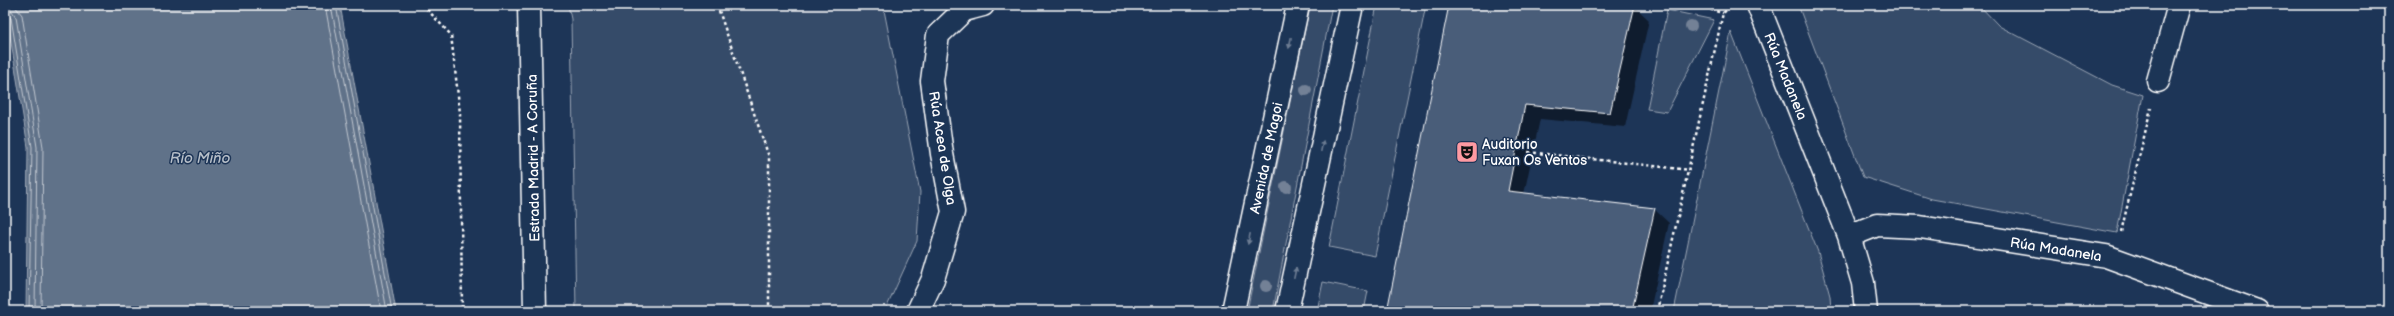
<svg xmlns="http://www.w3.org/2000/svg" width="2394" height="316" viewBox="0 0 2394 316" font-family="'Balsamiq Sans',sans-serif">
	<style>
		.green { fill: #364b69; stroke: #9aa5b4 }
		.water { fill: #617289; stroke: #a0aab8 }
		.shadow { fill: #0007 }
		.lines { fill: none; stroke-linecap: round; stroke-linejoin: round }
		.shore { stroke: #c0c7d0; stroke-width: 1 }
		.building { fill: #4a5d79; stroke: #fff }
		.minor-casing { stroke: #fff; stroke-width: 25 }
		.highway-casing { stroke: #fff; stroke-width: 25 }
		.path { stroke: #fff; stroke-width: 2.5; stroke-dasharray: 3 3; stroke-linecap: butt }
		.minor { stroke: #1d3557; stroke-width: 22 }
		.highway { stroke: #1d3557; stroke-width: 22 }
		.tree { fill: #738196 }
		.oneway { fill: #6c7c92 }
		.labels { text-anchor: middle; stroke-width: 3; stroke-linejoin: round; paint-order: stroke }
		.street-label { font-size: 14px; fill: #fff; stroke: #1d3557 }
		.poi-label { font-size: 14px; fill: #fff; stroke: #1d3557; text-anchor: start }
		.water-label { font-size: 15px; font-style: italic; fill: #b8c0ca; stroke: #1d3557 }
	</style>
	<rect width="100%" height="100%" fill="#1d3557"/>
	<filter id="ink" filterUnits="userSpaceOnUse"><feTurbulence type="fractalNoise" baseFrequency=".025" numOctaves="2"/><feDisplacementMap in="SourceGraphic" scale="8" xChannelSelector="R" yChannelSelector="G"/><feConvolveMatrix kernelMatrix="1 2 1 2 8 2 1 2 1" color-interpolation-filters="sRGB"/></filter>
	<g filter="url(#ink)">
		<!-- green -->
		<path class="green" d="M 568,5 L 883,5 L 920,192 L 917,241 L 885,311 L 576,311 L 571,19 Z
			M 1310,5 L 1332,5 L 1273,311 L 1247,311 Z
			M 1377,5 L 1426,5 L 1375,256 L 1329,247 Z
			M 1798,5 L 1979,5 L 1999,26 L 2112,85 L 2143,95 L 2117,233 L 1932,199 L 1863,177 Z
			M 1667,10 L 1714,20 L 1667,112 L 1647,109 Z
			M 1731,32 L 1818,252 L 1830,296 L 1831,311 L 1674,311 Z
			M 1323,282 L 1368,291 L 1364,311 L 1317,311 Z"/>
		<!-- water -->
		<path class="water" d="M 5,5 L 340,5 L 396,311 L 26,311 L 28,147 Z"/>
		<!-- shadow -->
		<path class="shadow" d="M 1450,5 L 1633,5 L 1649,20 L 1625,127 L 1540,119 L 1524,194 L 1654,209 L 1669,223 L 1650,311 L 1388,311 Z"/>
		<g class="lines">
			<!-- shore -->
			<path class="shore" d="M 14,5 L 22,15 L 43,147 L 41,311
				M 325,5 L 381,311
				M 331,5 L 387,311
				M 336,5 L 392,311
				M 5,9 L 12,11 L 16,17 L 37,147 L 35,311
				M 5,14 L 11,18 L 32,147 L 29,311"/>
		</g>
		<!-- building -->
		<path class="building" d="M 1449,5 L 1635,5 L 1610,113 L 1525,105 L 1508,191 L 1655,208 L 1632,311 L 1387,311 Z"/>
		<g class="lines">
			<!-- minor casing -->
			<g class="minor-casing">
				<path id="minor" d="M 1758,5 L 1849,236 L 1863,283 L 1866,311
					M 2158,81 L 2179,5
					M 1849,236 L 1877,225 L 1920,227 L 2106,256 L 2257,311
					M 918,311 L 933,279 L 953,212 L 942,154 L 932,81 L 938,35 L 964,10 L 983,5
					M 1233,311 L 1298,5
					M 1287,311 L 1352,5"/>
			</g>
			<!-- highway casing -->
			<g class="highway-casing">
				<path id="highway" d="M 529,5 L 535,311"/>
			</g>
			<!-- path -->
			<path class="path" d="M 423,5 L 451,35 L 460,113 L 462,311
				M 717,5 L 769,157 L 769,311
				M 1693,5 L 1723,13
				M 1528,152 L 1690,170
				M 2121,232 L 2151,108
				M 1657,311 L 1723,13 L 1728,9"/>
			<!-- minor -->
			<use href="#minor" class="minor"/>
			<!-- highway -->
			<use href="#highway" class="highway"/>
		</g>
		<!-- trees -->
		<g class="tree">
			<circle cx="1691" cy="26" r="6"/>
			<circle cx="1306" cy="90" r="6"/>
			<circle cx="1286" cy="187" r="6"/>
			<circle cx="1266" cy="286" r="6"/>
		</g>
		<!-- one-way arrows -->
		<defs><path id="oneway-solid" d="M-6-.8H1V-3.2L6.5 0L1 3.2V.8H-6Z"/></defs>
		<g class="oneway">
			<use href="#oneway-solid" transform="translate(1290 43) rotate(102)"/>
			<use href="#oneway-solid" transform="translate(1322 146) rotate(-78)"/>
			<use href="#oneway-solid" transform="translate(1249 239) rotate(102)"/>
			<use href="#oneway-solid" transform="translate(1295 273) rotate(-78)"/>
		</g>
	</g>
	<!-- icons -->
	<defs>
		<g id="theatre-square" transform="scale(1.15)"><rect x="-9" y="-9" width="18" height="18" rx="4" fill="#ff9aa2" stroke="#1d3557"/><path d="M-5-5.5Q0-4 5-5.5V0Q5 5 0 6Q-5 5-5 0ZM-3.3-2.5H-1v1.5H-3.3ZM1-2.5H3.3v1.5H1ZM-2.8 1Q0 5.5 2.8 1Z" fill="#111"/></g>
	</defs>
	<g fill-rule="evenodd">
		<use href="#theatre-square" x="1467" y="152"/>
	</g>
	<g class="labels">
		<!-- street labels -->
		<g class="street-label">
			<text transform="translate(1786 76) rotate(68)" y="5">Rúa Madanela</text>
			<text transform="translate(943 148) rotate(81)" y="5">Rúa Acea de Olga</text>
			<text transform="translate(533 158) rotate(-91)" y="5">Estrada Madrid - A Coruña</text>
			<text transform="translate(1266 158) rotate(-78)" y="5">Avenida de Magoi</text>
			<text transform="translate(2056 249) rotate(9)" y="5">Rúa Madanela</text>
		</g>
		<!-- poi labels -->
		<g class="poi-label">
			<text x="1482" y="149">Auditorio<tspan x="1482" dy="16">Fuxan Os Ventos</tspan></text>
		</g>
		<!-- water labels -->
		<g class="water-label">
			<text x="200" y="163">Río Miño</text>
		</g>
	</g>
	<!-- margin -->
	<rect width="2394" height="316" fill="none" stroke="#1d3557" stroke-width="20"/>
	<rect x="10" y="10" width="2374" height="296" fill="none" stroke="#fff" stroke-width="1.5" filter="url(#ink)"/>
</svg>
